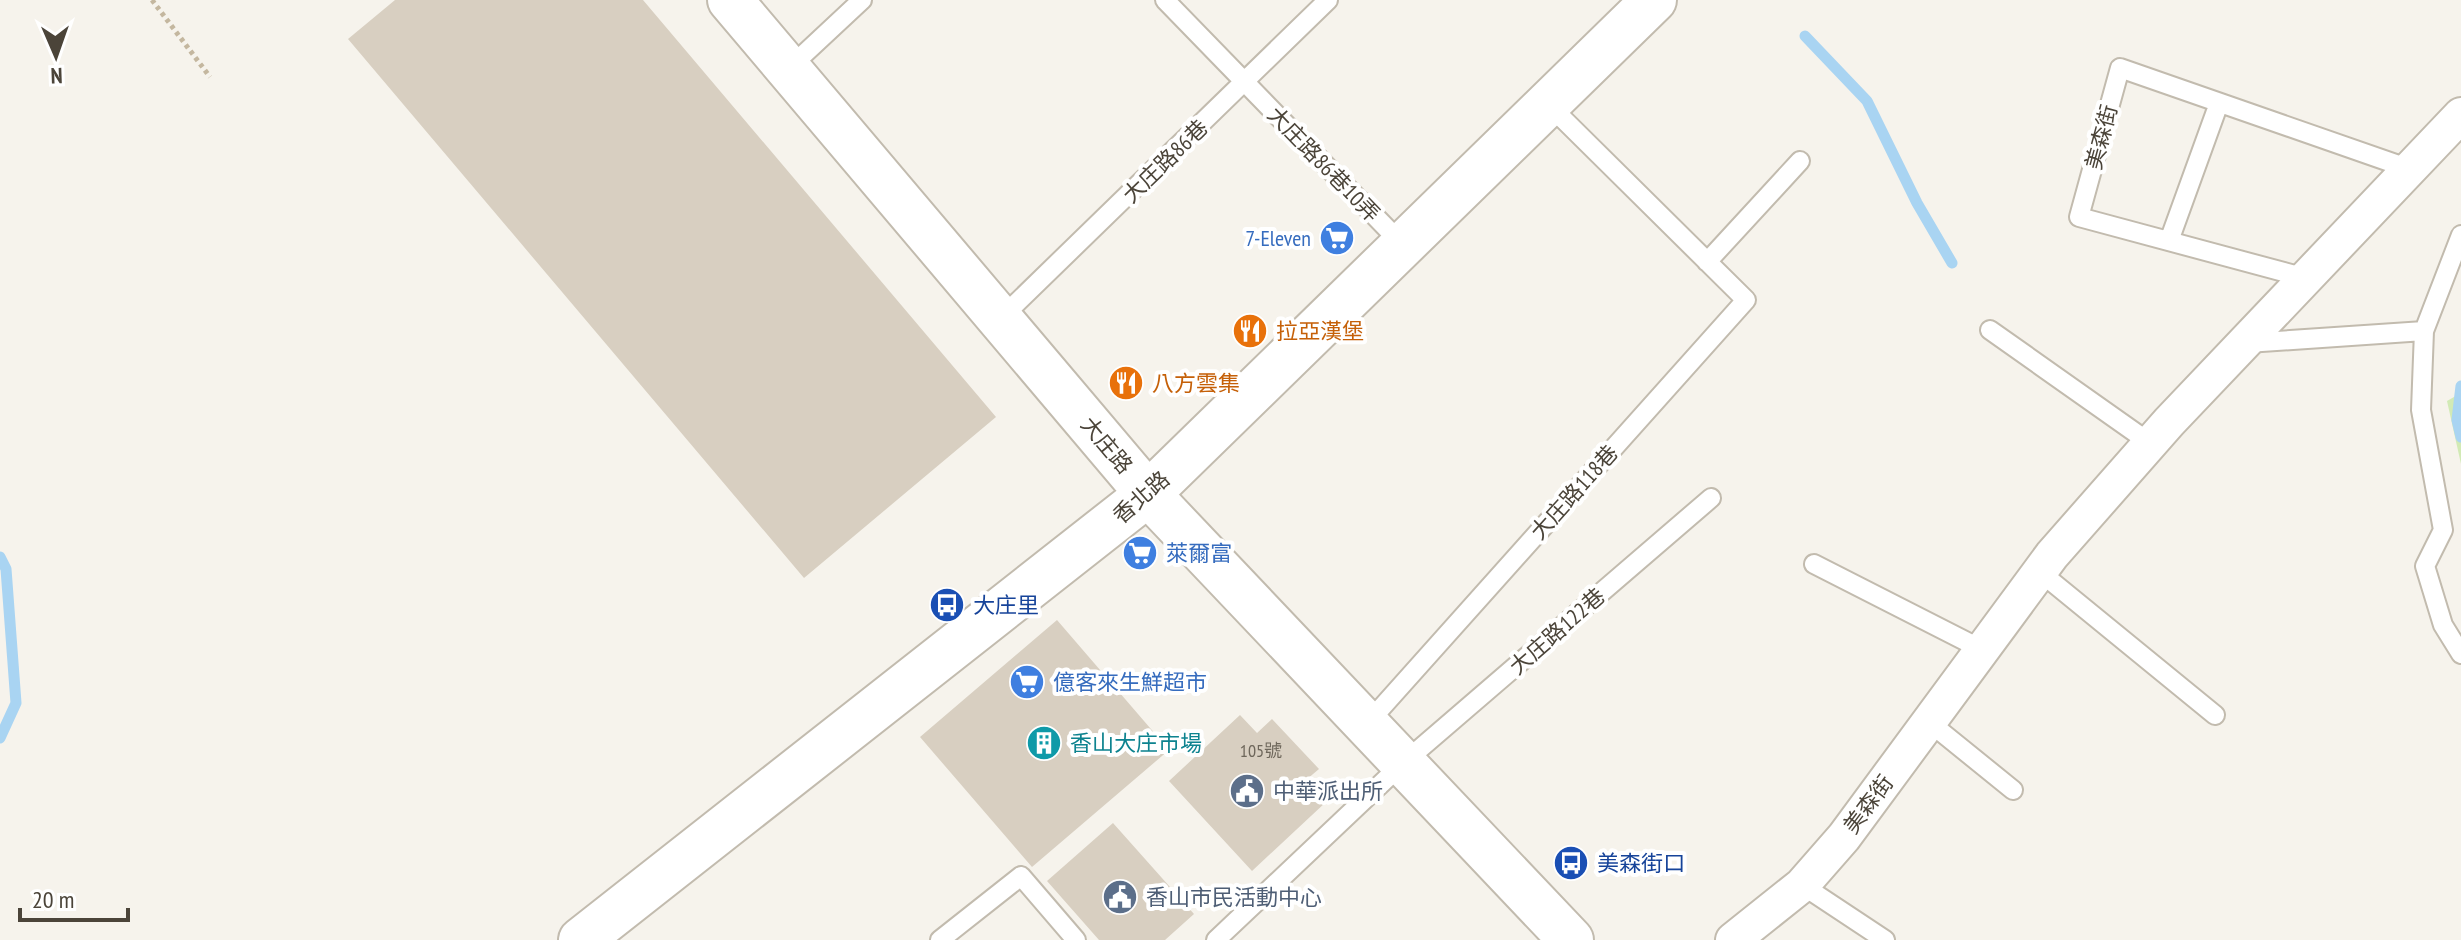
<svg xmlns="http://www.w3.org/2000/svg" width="2461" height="940" viewBox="0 0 2461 940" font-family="'PT Sans Narrow','Noto Sans TC',sans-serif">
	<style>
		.green { fill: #d2eab5 }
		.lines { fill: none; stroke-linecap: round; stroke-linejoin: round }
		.stream { stroke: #a9d4f2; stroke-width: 11 }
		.building { fill: #d8cfc1 }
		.service-casing { stroke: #c2bbae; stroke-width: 22 }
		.minor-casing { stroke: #c2bbae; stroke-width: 38 }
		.tertiary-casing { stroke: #c2bbae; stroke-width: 48 }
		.path { stroke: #c4b79f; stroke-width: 5; stroke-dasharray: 4 4; stroke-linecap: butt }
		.service { stroke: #fff; stroke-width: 18 }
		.minor { stroke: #fff; stroke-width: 34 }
		.tertiary { stroke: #fff; stroke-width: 44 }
		.labels { text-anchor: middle; stroke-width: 8; stroke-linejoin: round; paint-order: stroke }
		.number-label { font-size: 18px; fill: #6e675b }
		.street-label { font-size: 22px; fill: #4b4439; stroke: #fff }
		.shop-label { font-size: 22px; fill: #366cbe; stroke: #fff; text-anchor: start }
		.food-label { font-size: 22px; fill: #c56008; stroke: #fff; text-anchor: start }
		.transit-label { font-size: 22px; fill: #164399; stroke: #fff; text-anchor: start }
		.culture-label { font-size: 22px; fill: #0d838f; stroke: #fff; text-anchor: start }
		.service-label { font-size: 22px; fill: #4e5e75; stroke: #fff; text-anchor: start }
	</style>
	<rect width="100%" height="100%" fill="#f6f3ec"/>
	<!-- green -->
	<path class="green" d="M 2461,393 L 2461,464 L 2447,401 Z"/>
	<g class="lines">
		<!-- stream -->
		<path class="stream" d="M 1805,36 L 1867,101 L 1917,203 L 1952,263
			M 2461,386 L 2457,420 L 2461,437
			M 0,557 L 6,569 L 16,703 L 0,738"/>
	</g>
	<!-- building -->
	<path class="building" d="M 395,0 L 643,0 L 996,417 L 804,578 L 348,39 Z
		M 1057,620 L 1169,750 L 1032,867 L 920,737 Z
		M 1240,715 L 1257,733 L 1272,719 L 1319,769 L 1306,780 L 1326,802 L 1252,871 L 1169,781 Z
		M 1113,823 L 1194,914 L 1165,940 L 1099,940 L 1047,881 Z"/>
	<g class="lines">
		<!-- service casing -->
		<g class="service-casing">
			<path id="service" d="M 1165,0 L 1403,245
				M 788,69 L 862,0
				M 2461,235 L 2424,331 L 2421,410 L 2443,530 L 2425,566 L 2443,625 L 2461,654
				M 2169,241 L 2219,103
				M 1707,262 L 1800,161
				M 2306,278 L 2079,217 L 2120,68 L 2410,169
				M 1000,319 L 1328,0
				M 1990,330 L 2150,443
				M 2247,343 L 2424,331
				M 1814,564 L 1983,650
				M 2040,572 L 2215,715
				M 1929,722 L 2013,790
				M 1366,725 L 1746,300 L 1548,104
				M 1802,885 L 1885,940
				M 940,940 L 1021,876 L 1076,940
				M 1216,940 L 1402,764 L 1711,498"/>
		</g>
		<!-- minor casing -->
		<g class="minor-casing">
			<path id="minor" d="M 1733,940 L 1802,885 L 1844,837 L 2052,555 L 2169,422 L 2461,115"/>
		</g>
		<!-- tertiary casing -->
		<g class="tertiary-casing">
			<path id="tertiary" d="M 730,0 L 1148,494 L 1571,940
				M 581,940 L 1148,494 L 1654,0"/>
		</g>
		<!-- path -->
		<path class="path" d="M 152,0 L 210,77"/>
		<!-- service -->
		<use href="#service" class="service"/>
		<!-- minor -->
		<use href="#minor" class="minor"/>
		<!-- tertiary -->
		<use href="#tertiary" class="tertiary"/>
	</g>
	<!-- icons -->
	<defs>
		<g id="supermarket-disc" transform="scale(1.8)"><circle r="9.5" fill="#3f7fe0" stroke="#fff"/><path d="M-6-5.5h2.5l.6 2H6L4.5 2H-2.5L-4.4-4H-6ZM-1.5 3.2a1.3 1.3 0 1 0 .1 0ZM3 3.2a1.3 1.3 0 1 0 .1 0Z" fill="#fff"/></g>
		<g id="restaurant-disc" transform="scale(1.8)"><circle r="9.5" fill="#e8710a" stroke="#fff"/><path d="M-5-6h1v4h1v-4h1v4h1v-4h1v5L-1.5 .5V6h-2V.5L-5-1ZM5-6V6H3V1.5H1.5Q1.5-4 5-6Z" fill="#fff"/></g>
		<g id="bus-disc" transform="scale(1.8)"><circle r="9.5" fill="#1a4fb4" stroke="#fff"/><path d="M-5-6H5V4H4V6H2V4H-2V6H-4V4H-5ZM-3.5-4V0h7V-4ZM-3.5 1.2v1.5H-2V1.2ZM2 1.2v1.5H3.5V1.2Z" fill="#fff"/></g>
		<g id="building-disc" transform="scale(1.8)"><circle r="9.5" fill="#0f9aa8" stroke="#fff"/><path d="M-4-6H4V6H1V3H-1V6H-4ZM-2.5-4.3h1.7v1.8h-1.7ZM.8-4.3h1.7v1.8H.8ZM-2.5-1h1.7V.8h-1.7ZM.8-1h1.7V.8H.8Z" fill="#fff"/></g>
		<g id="civic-disc" transform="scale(1.8)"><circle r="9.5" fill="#5c6f8a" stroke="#fff"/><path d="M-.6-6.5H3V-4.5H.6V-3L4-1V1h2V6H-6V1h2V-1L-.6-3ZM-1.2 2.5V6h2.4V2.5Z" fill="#fff"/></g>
	</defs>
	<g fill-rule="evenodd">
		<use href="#supermarket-disc" x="1337" y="238"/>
		<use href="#restaurant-disc" x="1250" y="331"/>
		<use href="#restaurant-disc" x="1126" y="383"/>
		<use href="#supermarket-disc" x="1140" y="553"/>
		<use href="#bus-disc" x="947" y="605"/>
		<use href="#supermarket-disc" x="1027" y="682"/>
		<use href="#building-disc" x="1044" y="743"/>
		<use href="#civic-disc" x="1247" y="791"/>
		<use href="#bus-disc" x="1571" y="863"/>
		<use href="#civic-disc" x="1120" y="897"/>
	</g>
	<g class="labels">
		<!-- number labels -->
		<g class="number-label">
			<text x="1261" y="757">105號</text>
		</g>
		<!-- street labels -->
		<g class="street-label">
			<text transform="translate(2101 137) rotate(-75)" y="8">美森街</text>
			<text transform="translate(1165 161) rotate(-44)" y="8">大庄路86巷</text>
			<text transform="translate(1324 164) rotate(46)" y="8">大庄路86巷10弄</text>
			<text transform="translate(1107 445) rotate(50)" y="8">大庄路</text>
			<text transform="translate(1574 492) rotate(-48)" y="8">大庄路118巷</text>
			<text transform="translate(1141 497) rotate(-41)" y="8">香北路</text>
			<text transform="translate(1557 631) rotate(-41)" y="8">大庄路122巷</text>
			<text transform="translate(1868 804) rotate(-53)" y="8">美森街</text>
		</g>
		<!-- shop labels -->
		<g class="shop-label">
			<text x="1311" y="246" text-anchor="end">7-Eleven</text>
			<text x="1166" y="561">萊爾富</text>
			<text x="1053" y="690">億客來生鮮超市</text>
		</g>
		<!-- food labels -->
		<g class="food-label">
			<text x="1276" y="339">拉亞漢堡</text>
			<text x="1152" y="391">八方雲集</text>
		</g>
		<!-- transit labels -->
		<g class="transit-label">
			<text x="973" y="613">大庄里</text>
			<text x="1597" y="871">美森街口</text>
		</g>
		<!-- culture labels -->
		<g class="culture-label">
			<text x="1070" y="751">香山大庄市場</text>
		</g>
		<!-- service labels -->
		<g class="service-label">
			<text x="1273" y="799">中華派出所</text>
			<text x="1146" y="905">香山市民活動中心</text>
		</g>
	</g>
	<!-- north arrow -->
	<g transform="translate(56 56) rotate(178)" stroke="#ffffff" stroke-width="6" paint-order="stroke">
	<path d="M0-6L14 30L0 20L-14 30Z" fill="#4b4439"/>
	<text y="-12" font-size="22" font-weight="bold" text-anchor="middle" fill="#4b4439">N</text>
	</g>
	<!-- scale -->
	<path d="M20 908v12h108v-12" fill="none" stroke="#4b4439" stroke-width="4"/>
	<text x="32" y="908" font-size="24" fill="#4b4439" stroke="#ffffff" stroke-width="6" paint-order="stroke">20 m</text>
</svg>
